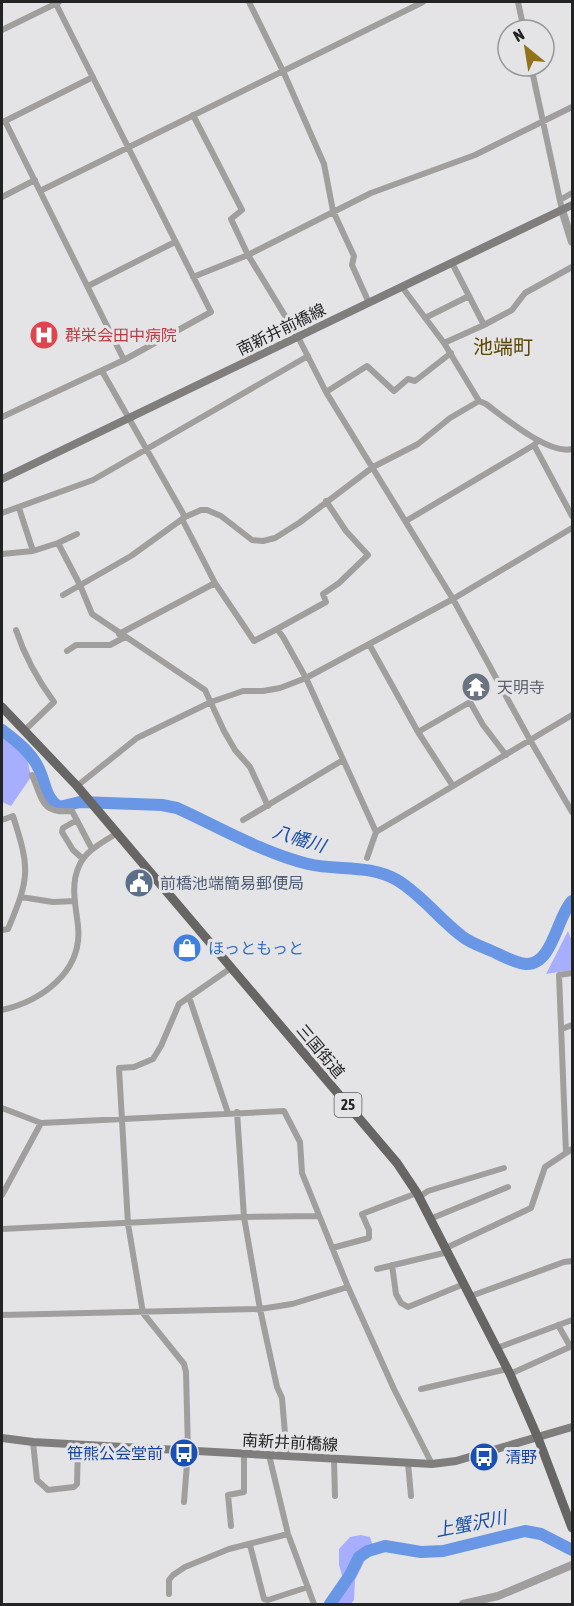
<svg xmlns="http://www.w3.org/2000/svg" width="574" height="1606" viewBox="0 0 574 1606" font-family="'Asap Condensed','Noto Sans JP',sans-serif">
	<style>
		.green { fill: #a8aefe }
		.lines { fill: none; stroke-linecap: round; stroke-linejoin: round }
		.river { stroke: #6997e5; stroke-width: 12 }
		.minor { stroke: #a09f9e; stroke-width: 6 }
		.tertiary { stroke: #a09f9e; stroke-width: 8 }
		.secondary { stroke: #7f7e7c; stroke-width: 8 }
		.primary { stroke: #676665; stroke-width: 9 }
		.labels { text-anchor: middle; stroke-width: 6; stroke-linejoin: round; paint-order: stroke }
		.shield { fill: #e4e4e6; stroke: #5c5d5e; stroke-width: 1.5 }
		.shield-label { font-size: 15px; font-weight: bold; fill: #222323 }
		.street-label { font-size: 16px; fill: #222323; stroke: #e4e4e6 }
		.health-label { font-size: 16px; fill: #be3a42; stroke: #e4e4e6; text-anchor: start }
		.worship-label { font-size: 16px; fill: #5b616d; stroke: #e4e4e6; text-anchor: start }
		.service-label { font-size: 16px; fill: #4e5e75; stroke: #e4e4e6; text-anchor: start }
		.shop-label { font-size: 16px; fill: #366cbe; stroke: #e4e4e6; text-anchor: start }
		.transit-label { font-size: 16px; fill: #164399; stroke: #e4e4e6; text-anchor: end }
		.water-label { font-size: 18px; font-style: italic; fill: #184da8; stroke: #e4e4e6 }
		.quarter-label { font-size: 20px; fill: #5d4707; stroke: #e4e4e6 }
	</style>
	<rect width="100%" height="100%" fill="#e4e4e6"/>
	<!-- green -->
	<path class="green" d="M 2,732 L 24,744 L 31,777 L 11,806 L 2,802 Z
		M 568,931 L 572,941 L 572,970 L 546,974 Z
		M 361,1535 L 370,1537 L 373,1546 C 354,1552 353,1563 343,1579 L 339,1565 L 339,1549 L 350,1537 Z
		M 367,1556 L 355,1580 L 354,1600 L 351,1604 L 334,1604 L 362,1559 Z"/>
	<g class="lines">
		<!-- river -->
		<path class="river" d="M 2,730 C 15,740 30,751 38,767 C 46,782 44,797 59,807 L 80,802 L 162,805 L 177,808 C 219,827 263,853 308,864 C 338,871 369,864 397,880 C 422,895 440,920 463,937 C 472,944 486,948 496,953 C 505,957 516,963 526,964 C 553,965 557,916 572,901
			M 330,1604 L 350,1575 L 359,1557 L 368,1551 L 385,1546 L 421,1552 L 443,1551 L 525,1531 L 541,1534 L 572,1550"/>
		<!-- minor -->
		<path class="minor" d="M 249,2 L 283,71 L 324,164 L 333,211 L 354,256 L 352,265 L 369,303
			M 518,2 L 524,30
			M 2,30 L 59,2
			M 531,66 L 562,210
			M 193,115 L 242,210 L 231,219 L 248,255 L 298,337 L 326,392 L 453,599 L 530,740 L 572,812
			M 5,121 L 124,360
			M 3,122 L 93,77
			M 40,191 L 423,2
			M 2,197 L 35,180
			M 560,200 L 572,193
			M 193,277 L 248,255 L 371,193 L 475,155 L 572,107
			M 88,286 L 175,242
			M 402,287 L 444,343 L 484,325 L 452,263
			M 425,318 L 469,296
			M 484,325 L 512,310 L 525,293 L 572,267
			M 444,343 L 479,401
			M 326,392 L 367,366 L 394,391 L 408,379 L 415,381 L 451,353
			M 2,417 L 124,360 L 211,312 L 55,2
			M 536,443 L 534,445 L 572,516
			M 19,508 L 33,551
			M 2,513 L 93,480 L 308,356
			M 185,517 L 201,510 L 207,510 L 221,516 L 252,540 L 263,541 L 275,538 L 299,523 L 373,467 L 418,444 L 450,418 L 479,401 L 486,404 C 505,418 549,455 572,449
			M 182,519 L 215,583 L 254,641 L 277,629 L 283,637 L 306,678 L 376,832 L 572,715
			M 406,521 L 534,445
			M 58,543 L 77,534
			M 2,554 L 33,551 L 58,543 L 80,585 L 92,614 L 205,690 L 224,731 L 235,750 L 250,767 L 268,806
			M 63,595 L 131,556 L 185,517 L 102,371
			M 277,629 L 326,602 L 323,594 L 339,583 L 368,555 L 346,531 L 326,501
			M 16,630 C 25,657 37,679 54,702 L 24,731
			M 119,634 L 215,583
			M 369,644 L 418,732 L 453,786
			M 67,651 L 76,645 L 110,645 L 125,637
			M 418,732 L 470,702 L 483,725 L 506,755
			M 32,775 C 43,800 41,814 72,811 L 92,849
			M 77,786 L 137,738 L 211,702 L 243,691 L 263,691 L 280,688 L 306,678 L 453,599 L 572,528
			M 2,820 L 13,816 C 30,869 30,877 8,929 L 2,930
			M 77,820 L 63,828 L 62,832 L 73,850 L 83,859
			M 243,820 L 343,760
			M 367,858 L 376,832
			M 21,897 L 53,902 L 75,901
			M 189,997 L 228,1113
			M 2,1010 C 41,1001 83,972 78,926 C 76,906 70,886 79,866 C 86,850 102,843 117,833
			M 562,1029 L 572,1025
			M 2,1108 L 41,1123 L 284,1111 L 300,1142 L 302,1173 L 348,1287 L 394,1389 L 432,1464
			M 237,1112 L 244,1217 L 260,1309 L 277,1387 L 282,1398 L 287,1457
			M 566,1153 L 559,975 L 572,973
			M 2,1195 L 41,1123
			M 419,1197 L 428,1191 L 504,1168
			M 430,1219 L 508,1187
			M 2,1229 L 244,1217 L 319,1216
			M 332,1248 L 369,1238 L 369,1230 L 362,1214 L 417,1193
			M 446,1248 L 531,1208 L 545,1167 L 572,1149
			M 392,1265 L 396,1294 L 401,1303 L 408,1307 L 464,1284
			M 377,1269 L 448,1252
			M 471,1296 L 564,1262 L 572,1261
			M 2,1315 L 260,1309 L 292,1304 L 348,1287
			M 558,1325 L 570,1346
			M 497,1348 L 572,1320
			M 510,1374 L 572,1346
			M 421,1389 L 507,1369
			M 33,1442 L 37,1480 L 48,1490 L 74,1487 L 77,1484 L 78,1445
			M 269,1455 L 288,1534 L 314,1604
			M 334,1459 L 335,1496
			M 408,1463 L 411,1496
			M 184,1502 L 188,1451 L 186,1372 L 184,1364 L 143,1313 L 128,1224 L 119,1068 L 134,1067 L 153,1059 L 161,1046 L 179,1004 L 231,968
			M 231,1526 L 228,1495 L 244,1492 L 244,1454
			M 250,1545 L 264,1599 L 268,1600 L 308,1587
			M 169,1594 L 169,1580 L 173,1575 L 185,1567 L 229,1549 L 288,1534"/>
		<!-- tertiary -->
		<path class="tertiary" d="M 562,210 L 572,242
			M 463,1604 L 498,1596 L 572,1565"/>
		<!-- secondary -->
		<path class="secondary" d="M 2,479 L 572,205
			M 2,1438 L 33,1442 L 432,1464 L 456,1461 L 572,1427"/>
		<!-- primary -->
		<path class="primary" d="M 2,707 L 77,786 L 397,1163 L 417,1193 L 510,1374 L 538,1438 L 572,1528"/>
	</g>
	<!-- icons -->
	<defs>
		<g id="hospital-disc" transform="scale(1.5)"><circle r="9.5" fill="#e0444e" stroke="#e4e4e6"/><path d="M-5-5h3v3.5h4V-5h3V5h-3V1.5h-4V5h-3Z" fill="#fff"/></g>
		<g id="temple-disc" transform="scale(1.5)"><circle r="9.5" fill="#6b7280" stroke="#e4e4e6"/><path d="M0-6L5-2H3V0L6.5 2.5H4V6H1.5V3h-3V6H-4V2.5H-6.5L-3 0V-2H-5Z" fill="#fff"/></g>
		<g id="civic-disc" transform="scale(1.5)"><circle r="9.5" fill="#5c6f8a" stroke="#e4e4e6"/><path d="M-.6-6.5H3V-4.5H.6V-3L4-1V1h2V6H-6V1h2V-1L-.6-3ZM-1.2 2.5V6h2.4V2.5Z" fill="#fff"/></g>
		<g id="shop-disc" transform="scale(1.5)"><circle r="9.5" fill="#3f7fe0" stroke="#e4e4e6"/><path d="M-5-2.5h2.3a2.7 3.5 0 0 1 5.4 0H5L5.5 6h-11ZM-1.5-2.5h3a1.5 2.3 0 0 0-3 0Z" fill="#fff"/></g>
		<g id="bus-disc" transform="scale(1.5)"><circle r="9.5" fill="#1a4fb4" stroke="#e4e4e6"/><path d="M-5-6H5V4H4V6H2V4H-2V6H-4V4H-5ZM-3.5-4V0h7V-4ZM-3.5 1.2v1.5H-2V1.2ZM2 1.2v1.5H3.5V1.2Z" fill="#fff"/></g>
	</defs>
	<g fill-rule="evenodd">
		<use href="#hospital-disc" x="44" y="335"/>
		<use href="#temple-disc" x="476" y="687"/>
		<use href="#civic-disc" x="139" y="883"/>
		<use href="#shop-disc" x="187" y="948"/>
		<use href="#bus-disc" x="184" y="1453"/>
		<use href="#bus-disc" x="484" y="1457"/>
	</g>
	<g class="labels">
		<!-- shield labels -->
		<rect class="shield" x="334.5" y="1093" width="27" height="24" rx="4.5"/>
		<g class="shield-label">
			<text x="348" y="1110">25</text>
		</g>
		<!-- street labels -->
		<g class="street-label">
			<text transform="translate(281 329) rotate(-26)" y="6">南新井前橋線</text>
			<text transform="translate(321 1051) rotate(50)" y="6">三国街道</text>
			<text transform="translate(290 1442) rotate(3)" y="6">南新井前橋線</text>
		</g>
		<!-- health labels -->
		<g class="health-label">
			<text x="65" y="341">群栄会田中病院</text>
		</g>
		<!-- worship labels -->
		<g class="worship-label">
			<text x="497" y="693">天明寺</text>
		</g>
		<!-- service labels -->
		<g class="service-label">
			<text x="160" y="889">前橋池端簡易郵便局</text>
		</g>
		<!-- shop labels -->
		<g class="shop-label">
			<text x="208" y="954">ほっともっと</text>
		</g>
		<!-- transit labels -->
		<g class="transit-label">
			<text x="163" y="1459">笹熊公会堂前</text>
			<text x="505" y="1463" text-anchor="start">清野</text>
		</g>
		<!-- water labels -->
		<g class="water-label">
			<text transform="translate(299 839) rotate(17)" y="6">八幡川</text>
			<text transform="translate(471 1524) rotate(-11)" y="6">上蟹沢川</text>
		</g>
		<!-- quarter labels -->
		<g class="quarter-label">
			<text x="503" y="354">池端町</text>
		</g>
	</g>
	<!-- border -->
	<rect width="574" height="1606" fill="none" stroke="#222323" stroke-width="6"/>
	<!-- north arrow -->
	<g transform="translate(526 48) rotate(330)"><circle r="28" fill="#e4e4e6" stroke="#969798" stroke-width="1.5"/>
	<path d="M0-4.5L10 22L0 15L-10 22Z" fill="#927319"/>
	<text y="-9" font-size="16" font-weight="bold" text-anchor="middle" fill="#222323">N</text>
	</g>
</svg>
